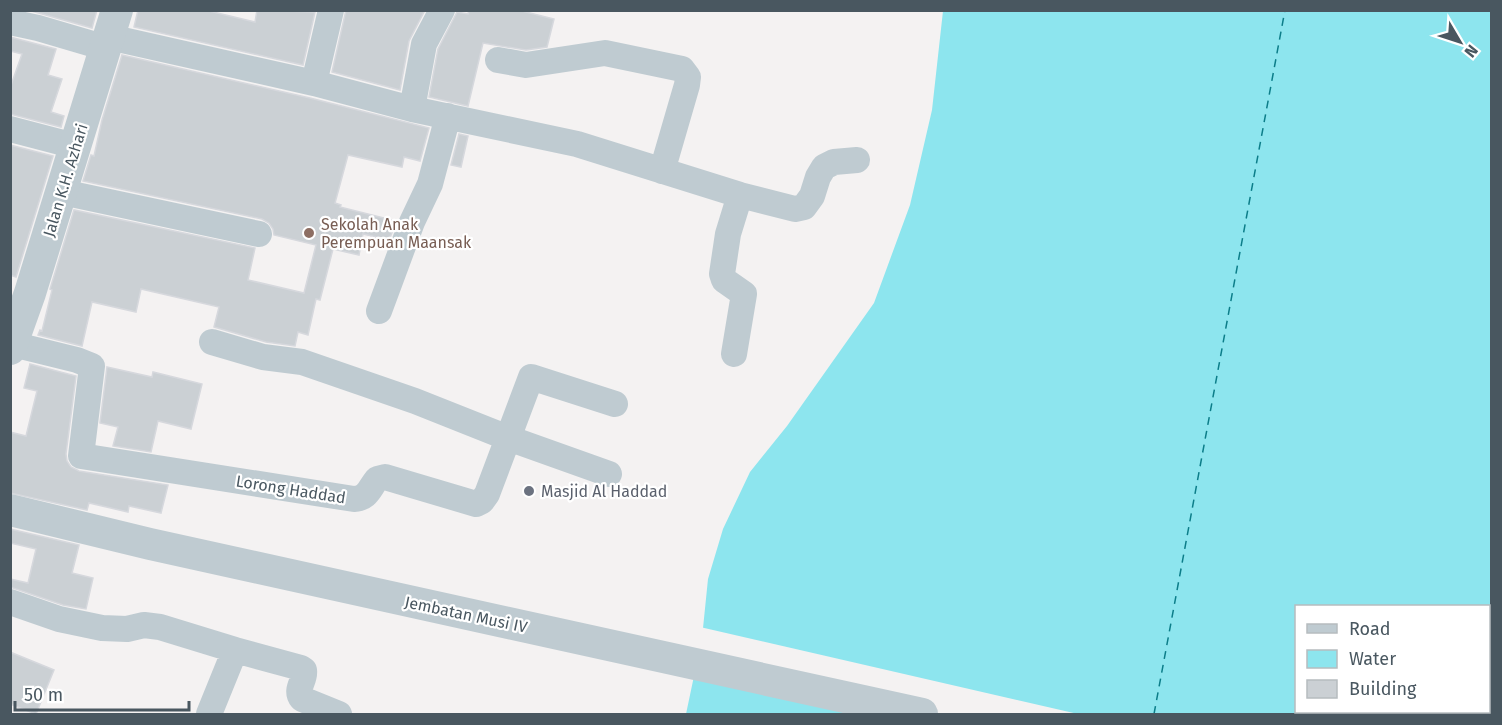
<svg xmlns="http://www.w3.org/2000/svg" width="1502" height="725" viewBox="0 0 1502 725" font-family="'Fira Sans',sans-serif">
	<style>
		.water { fill: #8de5ee; fill-rule: evenodd }
		.pier { fill: #f4f2f2 }
		.lines { fill: none; stroke-linecap: round; stroke-linejoin: round }
		.ferry { stroke: #0c7d89; stroke-width: 1.5; stroke-dasharray: 8 6; stroke-linecap: butt }
		.building { fill: #cbd0d4; stroke: #d6d8dd; stroke-width: 1.5 }
		.minor { stroke: #bfcbd1; stroke-width: 26 }
		.tertiary { stroke: #bfcbd1; stroke-width: 32 }
		.education-dot { fill: #8d6e63; stroke: #fff; stroke-width: 2 }
		.worship-dot { fill: #6b7280; stroke: #fff; stroke-width: 2 }
		.labels { text-anchor: middle; stroke-width: 4.5; stroke-linejoin: round; paint-order: stroke }
		.street-label { font-size: 16px; fill: #495760; stroke: #fff }
		.education-label { font-size: 16px; fill: #785e54; stroke: #fff; text-anchor: start }
		.worship-label { font-size: 16px; fill: #5b616d; stroke: #fff; text-anchor: start }
	</style>
	<rect width="100%" height="100%" fill="#f4f2f2"/>
	<!-- water -->
	<path class="water" d="M 943,11 L 1491,11 L 1491,714 L 686,714 L 702,638 L 708,579 L 723,529 L 750,472 L 787,426 L 874,303 L 910,205 L 932,110 ZM 1296,606 L 1488,606 L 1488,712 L 1296,712 Z"/>
	<!-- pier -->
	<path class="pier" d="M 700,627 L 1078,714 L 859,714 L 692,676 Z"/>
	<g class="lines">
		<!-- ferry -->
		<path class="ferry" d="M 1154,714 L 1285,10"/>
	</g>
	<!-- building -->
	<path class="building" d="M 28,10 L 97,10 L 92,28 Z
		M 138,10 L 205,10 L 255,22 L 257,10 L 315,12 L 303,65 L 134,27 Z
		M 346,10 L 425,10 L 409,41 L 400,90 L 332,72 Z
		M 469,10 L 518,10 L 554,19 L 547,47 L 526,50 L 483,43 L 468,106 L 429,97 L 438,49 L 457,12 L 468,14 Z
		M 10,37 L 56,49 L 48,75 L 62,79 L 51,112 L 64,116 L 61,127 L 10,114 L 10,88 L 22,54 L 10,51 Z
		M 122,55 L 310,98 L 429,128 L 420,161 L 404,157 L 402,167 L 348,155 L 335,203 L 341,205 L 340,207 L 396,221 L 395,225 L 389,240 L 363,234 L 359,255 L 333,249 L 320,300 L 316,299 L 308,335 L 298,332 L 295,346 L 266,342 L 214,327 L 219,307 L 141,289 L 136,312 L 92,302 L 82,346 L 38,335 L 40,330 L 42,331 L 52,290 L 50,289 L 74,210 L 255,248 L 248,280 L 304,293 L 316,245 L 274,235 L 273,229 L 269,223 L 262,219 L 83,181 L 91,155 L 94,156 L 102,120 Z
		M 459,134 L 468,136 L 461,167 L 451,165 Z
		M 10,145 L 53,156 L 16,277 L 10,275 Z
		M 30,364 L 76,376 L 66,454 L 67,461 L 71,467 L 79,471 L 168,485 L 161,513 L 129,506 L 128,512 L 89,503 L 87,510 L 10,493 L 10,432 L 26,436 L 37,391 L 24,388 Z
		M 107,367 L 152,377 L 153,372 L 202,384 L 191,429 L 158,421 L 151,452 L 113,446 L 118,427 L 100,423 Z
		M 10,529 L 79,545 L 72,573 L 93,578 L 86,609 L 63,605 L 10,587 L 10,579 L 28,583 L 36,549 L 10,543 Z
		M 10,652 L 54,670 L 36,714 L 10,704 Z"/>
	<g class="lines">
		<!-- minor -->
		<path class="minor" d="M 10,22 L 38,28 L 106,48
			M 109,37 L 314,83 L 412,109 L 577,144 L 740,195 L 795,209 L 804,207 L 812,196 L 818,177 L 824,167 L 834,162 L 857,160
			M 498,60 L 526,65 L 605,53 L 682,69 L 688,77 L 687,85 L 662,171
			M 314,83 L 331,10
			M 412,109 L 424,44 L 442,10
			M 10,129 L 75,146
			M 62,192 L 259,234
			M 379,311 L 412,222 L 430,184 L 448,116
			M 212,342 L 263,357 L 302,362 L 415,401 L 508,438 L 609,474
			M 12,344 L 77,360 L 92,366 L 81,456 L 354,499 C 368,498 369,489 377,479 L 385,477 L 476,504 L 482,501 L 487,494 L 531,377 L 615,404
			M 734,354 L 744,294 L 724,280 L 722,274 L 728,234 L 740,195
			M 10,602 L 59,619 L 102,628 L 127,629 L 144,625 L 160,627 L 235,650 L 209,714
			M 235,650 L 301,668 L 304,670 C 306,681 294,689 302,699 L 339,714"/>
		<!-- tertiary -->
		<path class="tertiary" d="M 10,349 L 30,293 L 117,10
			M 10,510 L 150,544 L 922,714"/>
	</g>
	<!-- markers -->
	<circle class="education-dot" cx="309" cy="233" r="6"/>
	<circle class="worship-dot" cx="529" cy="491" r="6"/>
	<g class="labels">
		<!-- street labels -->
		<g class="street-label">
			<text transform="translate(65 180) rotate(-73)" y="6">Jalan K.H. Azhari</text>
			<text transform="translate(291 489) rotate(9)" y="6">Lorong Haddad</text>
			<text transform="translate(466 614) rotate(12)" y="6">Jembatan Musi IV</text>
		</g>
		<!-- education labels -->
		<g class="education-label">
			<text x="321" y="230">Sekolah Anak<tspan x="321" dy="18">Perempuan Maansak</tspan></text>
		</g>
		<!-- worship labels -->
		<g class="worship-label">
			<text x="541" y="497">Masjid Al Haddad</text>
		</g>
	</g>
	<!-- border -->
	<rect width="1502" height="725" fill="none" stroke="#495760" stroke-width="24"/>
	<!-- legend -->
	<rect x="1295" y="605" width="195" height="108" fill="#ffffff" stroke="#b6bcbf" stroke-width="1.5"/>
	<rect x="1307" y="624" width="30" height="9" fill="#bfcbd1" stroke="#b6bcbf" stroke-width="1.5"/>
	<text x="1349" y="635" font-size="18" fill="#495760">Road</text>
	<rect x="1307" y="650" width="30" height="18" fill="#8de5ee" stroke="#b6bcbf" stroke-width="1.5"/>
	<text x="1349" y="665" font-size="18" fill="#495760">Water</text>
	<rect x="1307" y="680" width="30" height="18" fill="#cbd0d4" stroke="#b6bcbf" stroke-width="1.5"/>
	<text x="1349" y="695" font-size="18" fill="#495760">Building</text>
	<!-- north arrow -->
	<g transform="translate(1460 42) rotate(129)" stroke="#ffffff" stroke-width="4.5" paint-order="stroke">
	<path d="M0-4.5L10 22L0 15L-10 22Z" fill="#495760"/>
	<text y="-9" font-size="16" font-weight="bold" text-anchor="middle" fill="#495760">N</text>
	</g>
	<!-- scale -->
	<path d="M15 701v9h174v-9" fill="none" stroke="#495760" stroke-width="3"/>
	<text x="24" y="701" font-size="18" fill="#495760" stroke="#ffffff" stroke-width="4.5" paint-order="stroke">50 m</text>
</svg>
